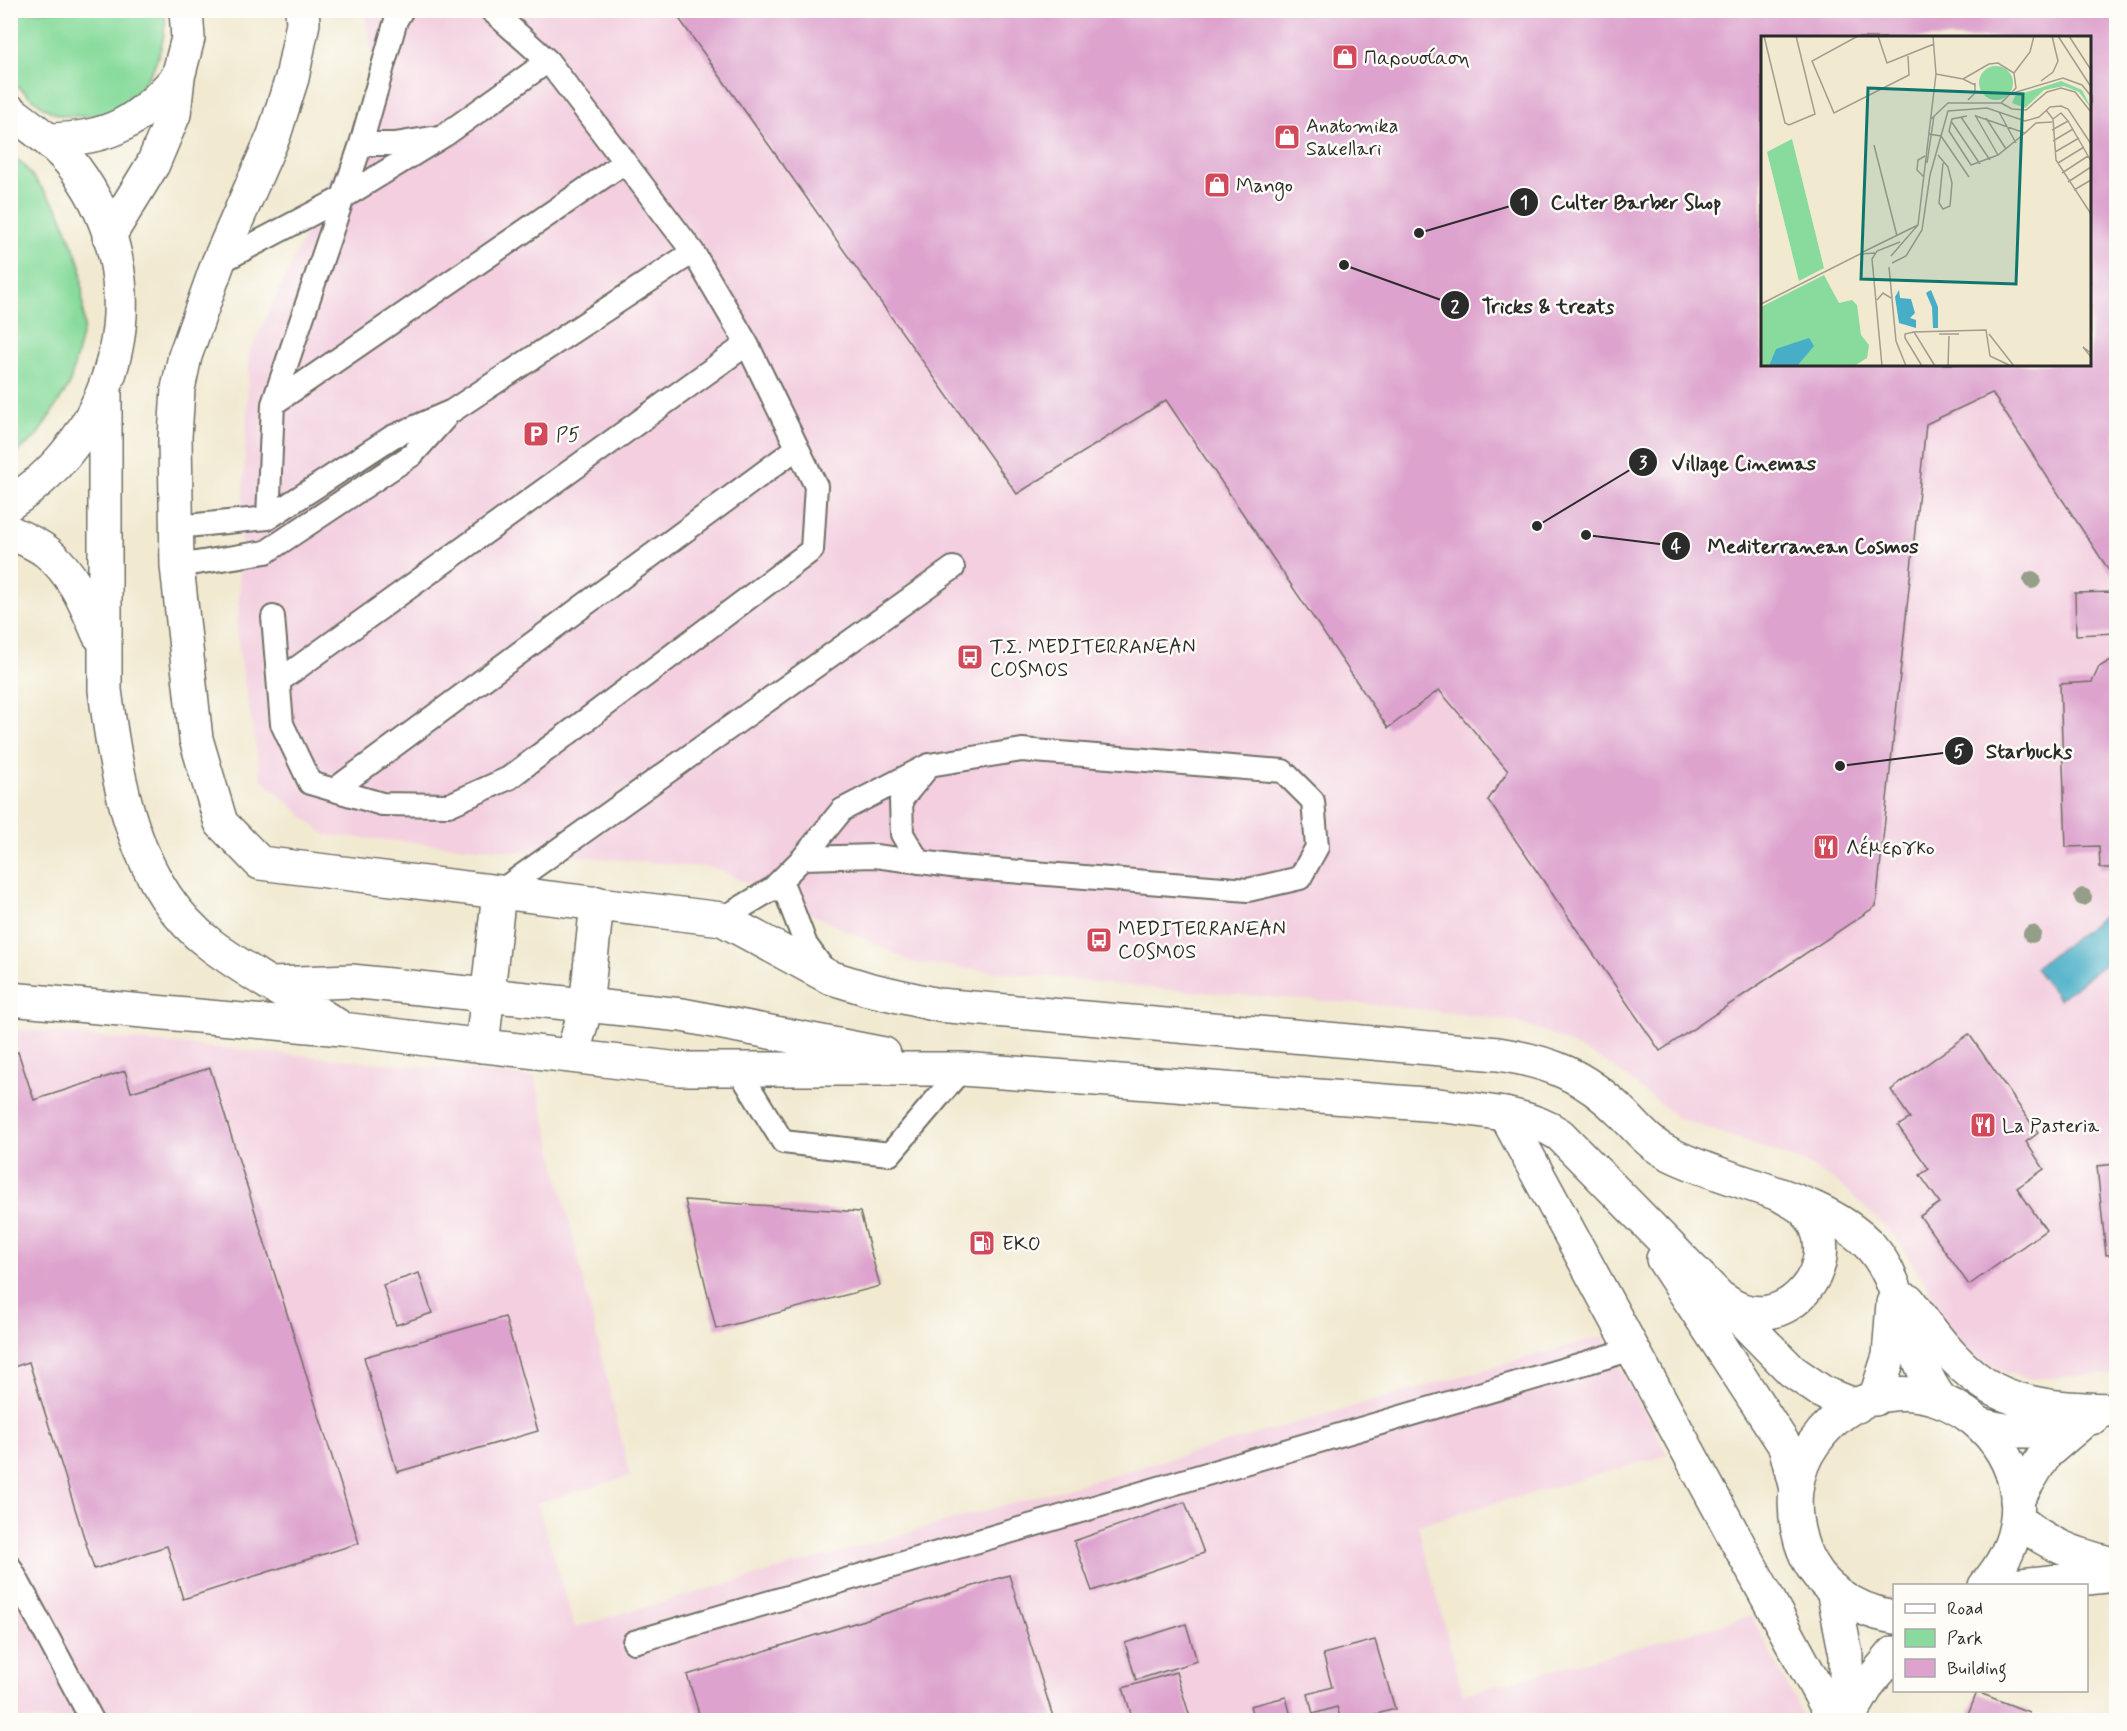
<svg xmlns="http://www.w3.org/2000/svg" width="2127" height="1731" viewBox="0 0 2127 1731" font-family="Mynerve,sans-serif">
	<style>
		.built { fill: #f3cfe0; fill-rule: evenodd }
		.green { fill: #88db9c; stroke: #5a8364; stroke-width: 1.5 }
		.water { fill: #48aec7; stroke: #3a6c79; stroke-width: 1.5 }
		.building { fill: #dda2cd; fill-rule: evenodd }
		.lines { fill: none; stroke-linecap: round; stroke-linejoin: round }
		.lane-casing { stroke: #706e65; stroke-width: 26 }
		.street-casing { stroke: #706e65; stroke-width: 36 }
		.secondary-casing { stroke: #706e65; stroke-width: 36 }
		.lane { stroke: #fff; stroke-width: 22 }
		.street { stroke: #fff; stroke-width: 33 }
		.secondary { stroke: #fff; stroke-width: 33 }
		.tree { fill: #949e88 }
		.labels { text-anchor: middle; stroke-width: 5; stroke-linejoin: round; paint-order: stroke }
		.poi-label { font-size: 20px; fill: #2b2b2b; stroke: #fdfcf7; text-anchor: start }
		.inset-road { fill: none; stroke: #a29d8e; stroke-width: 1.5 }
		.view { fill: #0f766e; fill-opacity: 0.15; stroke: #0f766e; stroke-width: 3 }
		.inset-edge { fill: none; stroke: #2b2b2b; stroke-width: 3 }
		.leader { fill: none; stroke: #2b2b2b; stroke-width: 2 }
		.callout-dot { fill: #2b2b2b; stroke: #fdfcf7; stroke-width: 2 }
		.mark-label { font-size: 18px; text-anchor: middle; font-weight: bold; fill: #fff }
		.callout-label { font-size: 21px; text-anchor: middle; font-weight: bold; fill: #2b2b2b; stroke: #fdfcf7; stroke-width: 5; stroke-linejoin: round; paint-order: stroke }
	</style>
	<rect width="100%" height="100%" fill="#fdfcf7"/>
	<filter id="ink" filterUnits="userSpaceOnUse"><feTurbulence type="fractalNoise" baseFrequency=".0167" numOctaves="2"/><feDisplacementMap in="SourceGraphic" scale="12" xChannelSelector="R" yChannelSelector="G"/><feConvolveMatrix kernelMatrix="1 2 1 2 8 2 1 2 1" color-interpolation-filters="sRGB"/></filter>
	<filter id="wash" filterUnits="userSpaceOnUse"><feTurbulence type="fractalNoise" baseFrequency=".008" numOctaves="4" result="noise"/><feDisplacementMap in="SourceGraphic" scale="24" xChannelSelector="R" yChannelSelector="G"/><feGaussianBlur stdDeviation="1.35" result="paint"/><feColorMatrix in="noise" values="0 0 0 0 0 0 0 0 0 0 0 0 0 0 0 0 0 1.4 0 .05"/><feComposite in="paint" operator="in"/></filter>
	<g filter="url(#wash)">
		<rect width="100%" height="100%" fill="#f1e9d0"/>
		<!-- built -->
		<path class="built" d="M 364,11 L 2116,11 L 2116,1374 L 2031,1379 L 2004,1372 L 1979,1359 L 1957,1337 L 1938,1310 L 1922,1277 L 1895,1236 L 1840,1184 L 1803,1162 L 1678,1118 L 1609,1064 L 1548,1033 L 1512,1021 L 1392,1006 L 1161,989 L 914,963 L 715,868 L 325,835 L 261,779 L 237,639 L 249,354 L 377,80 ZM 1762,38 L 2090,38 L 2090,364 L 1762,364 Z
			M 10,1029 L 535,1077 L 630,1476 L 537,1503 L 575,1627 L 1603,1336 L 1668,1455 L 1418,1525 L 1463,1694 L 1752,1616 L 1805,1720 L 11,1720 Z"/>
		<!-- green -->
		<path class="green" d="M 11,11 L 165,11 C 168,60 134,121 78,116 C 72,116 64,116 59,115 C 42,109 24,91 11,80 Z
			M 11,156 L 22,163 L 59,210 L 81,267 L 84,327 L 69,386 L 36,437 L 11,457 Z"/>
		<!-- water -->
		<path class="water" d="M 2113,909 L 2116,914 L 2116,956 L 2059,999 L 2035,968 Z"/>
		<g id="blocks">
			<!-- building -->
			<path class="building" d="M 673,10 L 2116,10 L 2116,575 L 2112,575 L 1992,393 L 1926,424 L 1876,906 L 1660,1051 L 1488,800 L 1508,771 L 1439,690 L 1388,728 L 1166,400 L 1017,494 ZM 1762,38 L 2090,38 L 2090,364 L 1762,364 Z
				M 2116,592 L 2116,633 L 2076,635 L 2075,593 Z
				M 2116,657 L 2116,868 L 2100,868 L 2099,846 L 2066,847 L 2060,684 L 2092,682 L 2099,667 Z
				M 1969,1034 L 2038,1133 L 2026,1142 L 2044,1169 L 2017,1188 L 2046,1230 L 1969,1285 L 1920,1216 L 1940,1203 L 1920,1175 L 1929,1169 L 1898,1126 L 1910,1118 L 1891,1090 Z
				M 18,1052 L 34,1100 L 125,1071 L 131,1092 L 210,1068 L 359,1543 L 183,1599 L 167,1546 L 94,1569 L 29,1362 L 10,1368 L 10,1054 Z
				M 2116,1164 L 2116,1254 L 2106,1255 L 2097,1166 Z
				M 685,1200 L 860,1212 L 880,1286 L 716,1329 Z
				M 419,1273 L 432,1313 L 396,1325 L 383,1285 Z
				M 505,1317 L 538,1431 L 397,1472 L 364,1357 Z
				M 1185,1502 L 1204,1553 L 1092,1591 L 1074,1541 Z
				M 1009,1575 L 1054,1720 L 701,1720 L 687,1675 Z
				M 1186,1624 L 1197,1661 L 1136,1680 L 1125,1643 Z
				M 1375,1640 L 1395,1709 L 1355,1720 L 1341,1720 L 1337,1707 L 1313,1714 L 1308,1694 L 1332,1687 L 1323,1654 Z
				M 1176,1672 L 1191,1720 L 1133,1720 L 1123,1688 Z
				M 1977,1692 L 2029,1712 L 2026,1720 L 1966,1720 Z
				M 1286,1697 L 1292,1720 L 1254,1720 L 1250,1706 Z"/>
		</g>
	</g>
	<g filter="url(#ink)">
		<use href="#blocks" fill-opacity="0" stroke="#706e65" stroke-width="1.5"/>
		<g class="lines">
			<!-- lane casing -->
			<g class="lane-casing">
				<path id="lane" d="M 361,144 L 395,144 L 432,138
					M 218,263 L 344,197 L 445,135 L 548,61
					M 273,404 L 625,162
					M 268,518 L 273,404 L 361,144 L 396,20 L 402,10
					M 176,527 L 268,518 L 392,437 L 452,411 L 693,252
					M 177,566 L 266,552 L 412,455 L 446,417
					M 273,617 L 282,724 L 310,783 L 382,804 L 449,805 L 509,778 L 812,550 L 816,486 L 747,344 L 693,252 L 548,61 L 491,10
					M 279,681 L 747,344
					M 334,790 L 797,448
					M 919,862 L 902,834 L 901,800 L 925,771
					M 772,889 L 785,890 L 806,945 L 825,971
					M 499,892 L 953,568
					M 722,919 L 772,889 L 803,858 L 842,810 L 929,765 L 1022,750 L 1283,771 L 1313,801 L 1317,847 L 1300,878 L 1248,890 L 959,867 L 875,856 L 803,858
					M 738,1069 L 783,1142 L 890,1154 L 962,1069
					M 10,1567 L 92,1720
					M 634,1642 L 1633,1349"/>
			</g>
			<!-- street casing -->
			<g class="street-casing">
				<path id="street" d="M 302,10 L 303,23 L 292,78 L 274,135 L 218,263 L 185,356 L 178,389 L 175,437 L 177,566 L 196,739 L 221,823 L 260,863 L 722,919 L 829,977 L 868,989 L 938,1005 L 1498,1054 C 1550,1062 1584,1075 1622,1113 C 1638,1129 1649,1144 1670,1154 C 1731,1185 1824,1196 1871,1247 C 1905,1284 1907,1356 1941,1400
					M 482,1046 L 499,892
					M 572,1056 L 586,1007 L 597,903
					M 1505,1114 L 1834,1720
					M 1909,1301 C 1975,1394 2002,1408 2116,1410
					M 1875,1399 L 1889,1356 L 1893,1303
					M 1983,1425 C 2026,1438 2053,1428 2094,1417
					M 2017,1500 L 2045,1454 L 2079,1425
					M 1833,1590 L 1846,1655 L 1846,1720
					M 1847,1720 L 1869,1683 L 1894,1653"/>
			</g>
			<!-- secondary casing -->
			<g class="secondary-casing">
				<path id="secondary" d="M 10,111 C 34,129 57,145 75,168 C 157,278 123,431 10,503
					M 49,140 C 111,139 138,122 178,77
					M 109,236 L 153,164 L 174,114 L 178,77 L 188,38 L 186,10
					M 105,391 L 105,690 C 117,780 133,886 211,945 C 251,975 296,999 338,1026
					M 10,532 C 22,538 37,544 47,552 C 74,574 86,605 99,635
					M 273,984 L 351,981 L 682,1015 L 884,1054
					M 10,999 L 342,1029 L 679,1069 L 962,1069 L 1438,1105 C 1479,1111 1525,1112 1560,1135 L 1792,1371 L 1824,1393 L 1857,1406
					M 1663,1259 L 1785,1446 L 1796,1489
					M 1724,1300 C 1784,1346 1853,1257 1804,1210 C 1799,1205 1791,1201 1784,1197
					M 2017,1518 C 2047,1546 2078,1555 2116,1565
					M 2011,1586 L 2116,1575
					M 1894,1617 C 1852,1610 1814,1585 1801,1542 C 1791,1508 1793,1472 1814,1443 C 1906,1315 2093,1462 1985,1586"/>
			</g>
			<!-- lane -->
			<use href="#lane" class="lane"/>
			<!-- street -->
			<use href="#street" class="street"/>
			<!-- secondary -->
			<use href="#secondary" class="secondary"/>
		</g>
		<!-- trees -->
		<g class="tree">
			<circle cx="2032" cy="580" r="9"/>
			<circle cx="2083" cy="897" r="9"/>
			<circle cx="2032" cy="934" r="9"/>
		</g>
	</g>
	<!-- icons -->
	<defs>
		<g id="shop-square" transform="scale(1.35)"><rect x="-9" y="-9" width="18" height="18" rx="4" fill="#d1495b" stroke="#fdfcf7"/><path d="M-5-2.5h2.3a2.7 3.5 0 0 1 5.4 0H5L5.5 6h-11ZM-1.5-2.5h3a1.5 2.3 0 0 0-3 0Z" fill="#fff"/></g>
		<g id="parking-square" transform="scale(1.35)"><rect x="-9" y="-9" width="18" height="18" rx="4" fill="#d1495b" stroke="#fdfcf7"/><path d="M-3.5-5.5H1a3.5 3.5 0 0 1 0 7H-1V5.5H-3.5ZM-1-3.4V-.6H.8a1.4 1.4 0 0 0 0-2.8Z" fill="#fff"/></g>
		<g id="bus-square" transform="scale(1.35)"><rect x="-9" y="-9" width="18" height="18" rx="4" fill="#d1495b" stroke="#fdfcf7"/><path d="M-5-6H5V4H4V6H2V4H-2V6H-4V4H-5ZM-3.5-4V0h7V-4ZM-3.5 1.2v1.5H-2V1.2ZM2 1.2v1.5H3.5V1.2Z" fill="#fff"/></g>
		<g id="restaurant-square" transform="scale(1.35)"><rect x="-9" y="-9" width="18" height="18" rx="4" fill="#d1495b" stroke="#fdfcf7"/><path d="M-5-6h1v4h1v-4h1v4h1v-4h1v5L-1.5 .5V6h-2V.5L-5-1ZM5-6V6H3V1.5H1.5Q1.5-4 5-6Z" fill="#fff"/></g>
		<g id="fuel-square" transform="scale(1.35)"><rect x="-9" y="-9" width="18" height="18" rx="4" fill="#d1495b" stroke="#fdfcf7"/><path d="M-5.5-6h7V0h2V4h1.3V-2.5L3-4.5l.8-.8L6-3V5H2.5V1h-1V6h-7ZM-4.2-4.7v3.2H.2V-4.7Z" fill="#fff"/></g>
	</defs>
	<g fill-rule="evenodd">
		<use href="#shop-square" x="1345" y="57"/>
		<use href="#shop-square" x="1287" y="137"/>
		<use href="#shop-square" x="1217" y="185"/>
		<use href="#parking-square" x="536" y="434"/>
		<use href="#bus-square" x="970" y="657"/>
		<use href="#restaurant-square" x="1826" y="847"/>
		<use href="#bus-square" x="1099" y="940"/>
		<use href="#restaurant-square" x="1983" y="1125"/>
		<use href="#fuel-square" x="982" y="1243"/>
	</g>
	<g class="labels">
		<!-- poi labels -->
		<g class="poi-label">
			<text x="1364" y="64">Παρουσίαση</text>
			<text x="1306" y="132">Anatomika<tspan x="1306" dy="23">Sakellari</tspan></text>
			<text x="1236" y="192">Mango</text>
			<text x="556" y="441">P5</text>
			<text x="990" y="653">Τ.Σ. MEDITERRANEAN<tspan x="990" dy="23">COSMOS</tspan></text>
			<text x="1846" y="854">Λέμεργκο</text>
			<text x="1118" y="935">MEDITERRANEAN<tspan x="1118" dy="23">COSMOS</tspan></text>
			<text x="2002" y="1132">La Pasteria</text>
			<text x="1002" y="1250">EKO</text>
		</g>
	</g>
	<!-- overview -->
	<g transform="translate(1761 36)">
		<rect width="330" height="330" fill="#f1e9d0"/>
		<path d="M218 47a17 17 0 1 1 34 0a17 17 0 1 1-34 0ZM 300,45 L 321,54 L 330,72 L 318,56 L 303,50 L 283,54 L 264,72 L 251,67 L 254,60 ZM 31,103 L 63,232 L 38,245 L 6,116 ZM 63,239 L 78,267 L 91,264 L 96,269 L 100,299 L 108,309 L 106,322 L 93,330 L 0,330 L 0,271 Z" fill="#88db9c"/>
		<path d="M 138,254 L 139,262 L 150,263 L 154,277 L 149,282 L 155,284 L 155,292 L 138,287 L 134,261 ZM 170,254 L 177,271 L 177,292 L 172,292 L 171,271 L 165,257 ZM 48,302 L 53,310 L 36,330 L 8,330 L 15,313 Z" fill="#48aec7"/>
		<path class="inset-road" d="M 3,0 L 24,87 L 28,89 L 54,78 L 35,0M 97,0 L 51,25 L 73,77 L 148,39 L 147,20M 117,0 L 126,27 L 173,8M 297,0 L 330,51M 308,0 L 330,34M 253,37 L 269,16 L 273,0M 175,38 L 202,43 L 214,49M 280,45 L 292,36 L 297,25 L 291,0M 252,57 L 302,42 L 321,49 L 330,60M 207,64 L 214,57 L 214,47M 240,67 L 251,73 L 265,74 L 286,56 L 300,52 L 314,56 L 330,76M 285,74 L 292,83 L 295,124 L 330,178M 238,76 L 255,107M 214,79 L 237,119M 206,80 L 191,83 L 188,95 L 210,129 L 237,119 L 264,97 L 215,80M 200,81 L 229,124M 225,82 L 245,113M 292,83 L 300,77 L 307,85M 169,84 L 187,67 L 240,67 L 255,52 L 253,37 L 237,27 L 228,28 L 202,43M 190,85 L 219,128M 291,94 L 307,85 L 330,125M 264,97 L 275,87 L 291,86M 167,98 L 180,100 L 208,141M 292,105 L 312,93M 113,109 L 136,200M 294,116 L 318,102M 177,119 L 187,131 L 191,147 L 189,170 L 182,173 L 178,167 L 182,127M 166,127 L 173,80M 297,127 L 323,111M 301,137 L 327,120M 163,141 L 156,134 L 157,124 L 164,120M 307,146 L 330,131M 313,154 L 330,144M 102,216 L 157,189M 130,220 L 157,189 L 175,38 L 172,0M 131,227 L 145,220 L 161,194 L 169,139 L 187,75 L 226,72 L 264,85 L 278,81 L 289,71 L 300,70 L 307,73 L 330,108M 128,231 L 135,305 L 145,330M 116,264 L 122,257 L 130,262M 0,268 L 99,218 L 114,217M 153,296 L 144,298 L 144,302 L 161,330M 178,298 L 198,298M 228,298 L 253,330M 330,317 L 322,311 L 330,321M 229,320 L 250,330M 121,330 L 111,223 L 116,215 L 139,206M 174,330 L 153,296 L 225,294 L 229,320M 187,330 L 188,300"/>
		<path class="view" d="M 107,52 L 262,58 L 255,248 L 100,243 Z"/>
		<rect width="330" height="330" class="inset-edge"/>
	</g>
	<!-- callouts -->
	<path class="leader" d="M1419 233L1524 202M1344 265L1455 305M1537 526L1643 462M1586 535L1676 546M1840 766L1959 751"/>
	<g class="callout-dot">
		<circle cx="1419" cy="233" r="6"/>
		<circle cx="1344" cy="265" r="6"/>
		<circle cx="1537" cy="526" r="6"/>
		<circle cx="1586" cy="535" r="6"/>
		<circle cx="1840" cy="766" r="6"/>
		<circle cx="1524" cy="202" r="15"/>
		<circle cx="1455" cy="305" r="15"/>
		<circle cx="1643" cy="462" r="15"/>
		<circle cx="1676" cy="546" r="15"/>
		<circle cx="1959" cy="751" r="15"/>
	</g>
	<g class="mark-label">
		<text x="1524" y="208">1</text>
		<text x="1455" y="312">2</text>
		<text x="1643" y="468">3</text>
		<text x="1676" y="552">4</text>
		<text x="1959" y="757">5</text>
	</g>
	<g class="callout-label">
		<text x="1636" y="209">Culter Barber Shop</text>
		<text x="1548" y="313">Tricks &amp; treats</text>
		<text x="1744" y="470">Village Cinemas</text>
		<text x="1813" y="553">Mediterranean Cosmos</text>
		<text x="2029" y="758">Starbucks</text>
	</g>
	<!-- margin -->
	<rect width="2127" height="1731" fill="none" stroke="#fdfcf7" stroke-width="36"/>
	<!-- legend -->
	<rect x="1893" y="1584" width="195" height="108" fill="#fdfcf7" stroke="#a9a8a5" stroke-width="1.5"/>
	<rect x="1905" y="1604" width="30" height="9" fill="#ffffff" stroke="#a9a8a5" stroke-width="1.5"/>
	<text x="1947" y="1614" font-size="18" fill="#2b2b2b">Road</text>
	<rect x="1905" y="1629" width="30" height="18" fill="#88db9c" stroke="#a9a8a5" stroke-width="1.5"/>
	<text x="1947" y="1644" font-size="18" fill="#2b2b2b">Park</text>
	<rect x="1905" y="1659" width="30" height="18" fill="#dda2cd" stroke="#a9a8a5" stroke-width="1.5"/>
	<text x="1947" y="1674" font-size="18" fill="#2b2b2b">Building</text>
</svg>
